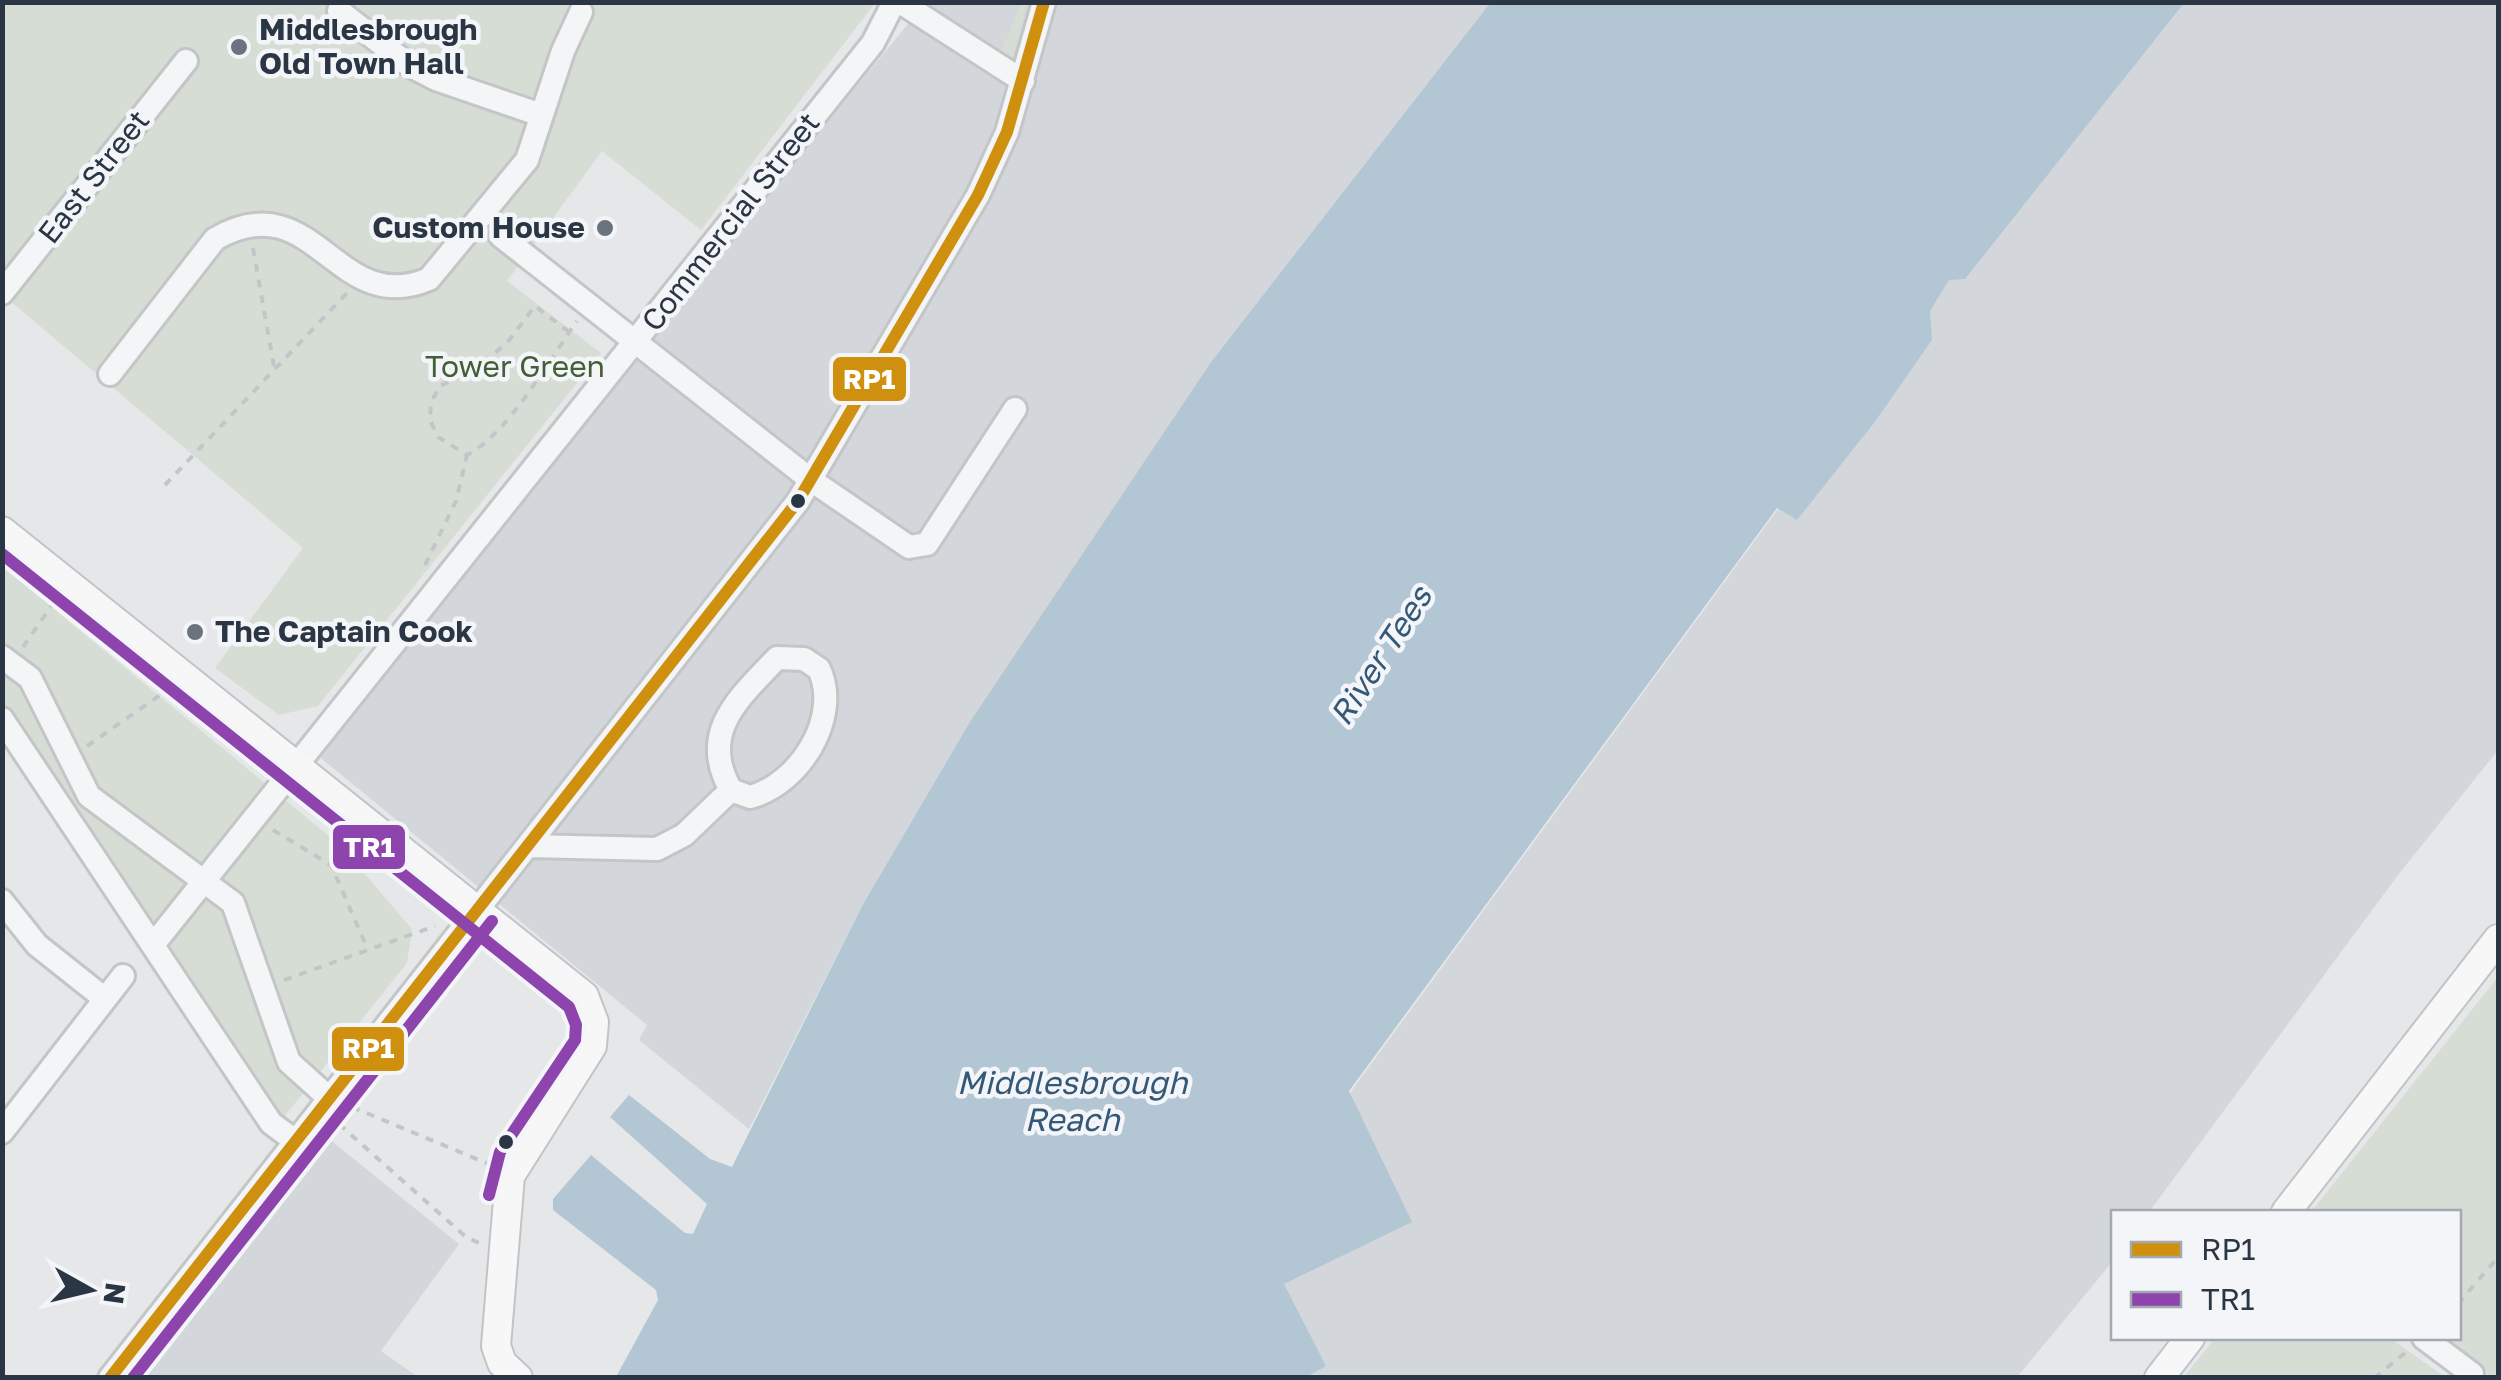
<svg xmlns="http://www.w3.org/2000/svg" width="2501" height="1380" viewBox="0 0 2501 1380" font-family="'Golos Text',sans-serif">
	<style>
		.built { fill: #d3d7dc }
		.green { fill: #d6ddd5 }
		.water { fill: #b3c6d4 }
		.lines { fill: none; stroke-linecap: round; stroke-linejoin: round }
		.minor-casing { stroke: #c3c5c7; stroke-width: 28 }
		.major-casing { stroke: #c1c4c7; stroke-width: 32 }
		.path { stroke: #c3c6c9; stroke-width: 4; stroke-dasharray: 8 8; stroke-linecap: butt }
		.minor { stroke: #f4f5f6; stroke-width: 22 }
		.major { stroke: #f7f7f8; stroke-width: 28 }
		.bus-1-casing { stroke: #f3f5f8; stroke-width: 20 }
		.bus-2-casing { stroke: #f3f5f8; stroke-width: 20 }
		.bus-1 { stroke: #ce900e; stroke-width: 12 }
		.bus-2 { stroke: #8e44ad; stroke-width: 12 }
		.poi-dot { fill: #6b747e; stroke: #f3f5f8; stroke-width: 4 }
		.bus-dot { fill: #2a3644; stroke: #f3f5f8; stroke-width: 4 }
		.labels { text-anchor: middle; stroke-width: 9; stroke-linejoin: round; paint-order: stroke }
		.poi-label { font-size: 30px; font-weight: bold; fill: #2a3644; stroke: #f3f5f8; text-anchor: start }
		.street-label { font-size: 30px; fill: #2a3644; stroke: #f3f5f8 }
		.park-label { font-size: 30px; fill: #435f37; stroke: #f3f5f8 }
		.water-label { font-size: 32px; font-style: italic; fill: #345978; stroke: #f3f5f8 }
		.line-badge { stroke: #f3f5f8; stroke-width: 4 }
		.badge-label { font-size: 28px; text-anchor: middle; font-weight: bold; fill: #fff }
	</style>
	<rect width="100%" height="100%" fill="#e5e7e9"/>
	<!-- built -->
	<path class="built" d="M 913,3 L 1490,3 L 1211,362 L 971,720 L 862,906 L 749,1129 L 639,1040 L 647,1025 L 311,750 L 912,19 Z
		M 2149,3 L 2498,3 L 2498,750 L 2398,875 L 2149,1212 L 2114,1212 L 2113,1261 L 2017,1377 L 1228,1378 L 1352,1090 Z
		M 323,1134 L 459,1244 L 381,1351 L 418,1377 L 133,1377 Z"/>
	<!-- green -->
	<path class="green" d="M 2,3 L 875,3 L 701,230 L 602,151 L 507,281 L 601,353 L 318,706 L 279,715 L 215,668 L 303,548 L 3,295 Z
		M 1021,3 L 1027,3 L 1013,57 L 1007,60 L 999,57 Z
		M 3,567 L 341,846 L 412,929 L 407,963 L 272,1132 L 3,742 Z
		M 2498,977 L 2498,1377 L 2492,1377 L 2439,1338 L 2458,1338 L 2458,1212 L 2311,1212 Z
		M 2215,1338 L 2390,1338 L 2445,1377 L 2184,1377 Z"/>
	<!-- water -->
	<path class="water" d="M 1490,3 L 2184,3 L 1965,279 L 1949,280 L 1930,311 L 1932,340 L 1874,423 L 1797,520 L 1777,508 L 1349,1091 L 1412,1222 L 1284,1284 L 1326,1366 L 1304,1378 L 616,1377 L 658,1300 L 656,1290 L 553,1210 L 553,1199 L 591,1155 L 685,1233 L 693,1234 L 707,1204 L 610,1117 L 629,1095 L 710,1159 L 732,1167 L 862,906 L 971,720 L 1211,362 Z"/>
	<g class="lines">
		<!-- minor casing -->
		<g class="minor-casing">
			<path id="minor" d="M 900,2 L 1023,81
				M 339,11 L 409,65 L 436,79 L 541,115
				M 501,236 L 811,480 L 909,547 L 927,544 L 1015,409
				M 2,293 L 186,61
				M 110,374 L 215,239 C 315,181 335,319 429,279 L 527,160 L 563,51 L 581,12
				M 2,657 L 30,678 L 89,796 L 233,903 L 289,1062 L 329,1098
				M 777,658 L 804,659 L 819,669 C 842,718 798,785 750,797 L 731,790 C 698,733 738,699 777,658 Z
				M 2,719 L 271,1123 L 295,1141
				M 529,846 L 657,849 L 684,835 L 731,790
				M 2,901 L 37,945 L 105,999
				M 153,945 L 873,43 L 894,2
				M 2,1132 L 123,976
				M 2424,1338 L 2472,1374 L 2469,1378
				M 110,1378 L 798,501 L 978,195 L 1007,132 L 1044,2"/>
		</g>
		<!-- major casing -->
		<g class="major-casing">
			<path id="major" d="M 2,531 L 584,996 L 594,1022 L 592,1046 L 510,1176 L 496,1346 L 502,1363 L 518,1378
				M 2286,1212 L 2498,939
				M 2159,1378 L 2190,1338"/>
		</g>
		<!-- path -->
		<path class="path" d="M 253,248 L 274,367
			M 569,332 L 535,306 L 507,343 L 475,369 L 440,386 L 431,402 L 430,420 L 438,437 L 467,455 C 509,433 549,360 577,321
			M 165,485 L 347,293
			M 425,565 L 456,501 L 467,455
			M 23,647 L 54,602
			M 87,746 L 166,691
			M 273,830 L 331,865 L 368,950
			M 284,980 L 435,926
			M 352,1107 L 491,1165
			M 339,1124 L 466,1237 L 479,1243
			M 2458,1304 L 2498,1257
			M 2374,1378 L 2405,1353"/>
		<!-- minor -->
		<use href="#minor" class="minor"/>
		<!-- major -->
		<use href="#major" class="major"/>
		<!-- bus-1 casing -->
		<g class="bus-1-casing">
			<path id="bus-1" d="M 110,1378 L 798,501 L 978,195 L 1007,132 L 1044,2"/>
		</g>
		<!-- bus-2 casing -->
		<g class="bus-2-casing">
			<path id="bus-2" d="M 2,554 L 569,1007 L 576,1025 L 575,1040 L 500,1152 L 489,1195
				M 133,1378 L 492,921"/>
		</g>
		<!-- bus-1 -->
		<use href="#bus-1" class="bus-1"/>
		<!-- bus-2 -->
		<use href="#bus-2" class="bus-2"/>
	</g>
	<!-- markers -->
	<g class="poi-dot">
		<circle cx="239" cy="47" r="10"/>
		<circle cx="605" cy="228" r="10"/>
		<circle cx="195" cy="632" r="10"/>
	</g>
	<g class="bus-dot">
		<circle cx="798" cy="501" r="9"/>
		<circle cx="506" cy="1142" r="9"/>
	</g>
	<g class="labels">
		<!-- poi labels -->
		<g class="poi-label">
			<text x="259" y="40">Middlesbrough<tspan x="259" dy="34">Old Town Hall</tspan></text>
			<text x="585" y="238" text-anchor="end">Custom House</text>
			<text x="215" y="642">The Captain Cook</text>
		</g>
		<!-- street labels -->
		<g class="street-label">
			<text transform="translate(94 177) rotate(-52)" y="10">East Street</text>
			<text transform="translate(731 222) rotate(-52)" y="10">Commercial Street</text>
		</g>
		<!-- park labels -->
		<g class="park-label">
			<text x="515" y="377">Tower Green</text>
		</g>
		<!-- water labels -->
		<g class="water-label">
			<text transform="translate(1381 656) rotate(-57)" y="11">River Tees</text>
			<text x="1072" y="1094">Middlesbrough<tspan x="1072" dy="37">Reach</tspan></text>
		</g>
	</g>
	<g class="line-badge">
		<rect x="831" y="355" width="77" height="48" rx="10" fill="#ce900e"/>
		<rect x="331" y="823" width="76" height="48" rx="10" fill="#8e44ad"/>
		<rect x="330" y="1025" width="76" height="48" rx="10" fill="#ce900e"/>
	</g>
	<g class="badge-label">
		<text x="869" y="389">RP1</text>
		<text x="369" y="857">TR1</text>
		<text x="368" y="1058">RP1</text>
	</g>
	<!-- border -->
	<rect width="2501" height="1380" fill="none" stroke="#2a3644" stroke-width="10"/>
	<!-- legend -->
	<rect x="2111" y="1210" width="350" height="130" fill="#f3f5f8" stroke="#a3a9b0" stroke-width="2.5"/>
	<rect x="2131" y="1242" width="50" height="15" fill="#ce900e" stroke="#a3a9b0" stroke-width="2.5"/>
	<text x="2201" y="1260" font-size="30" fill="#2a3644">RP1</text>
	<rect x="2131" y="1292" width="50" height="15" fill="#8e44ad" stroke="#a3a9b0" stroke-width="2.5"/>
	<text x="2201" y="1310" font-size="30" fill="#2a3644">TR1</text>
	<!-- north arrow -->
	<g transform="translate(90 1290) rotate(98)" stroke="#f3f5f8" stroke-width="8" paint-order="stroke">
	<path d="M0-8L18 38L0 25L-18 38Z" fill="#2a3644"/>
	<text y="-15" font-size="28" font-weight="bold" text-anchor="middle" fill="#2a3644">N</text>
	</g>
</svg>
